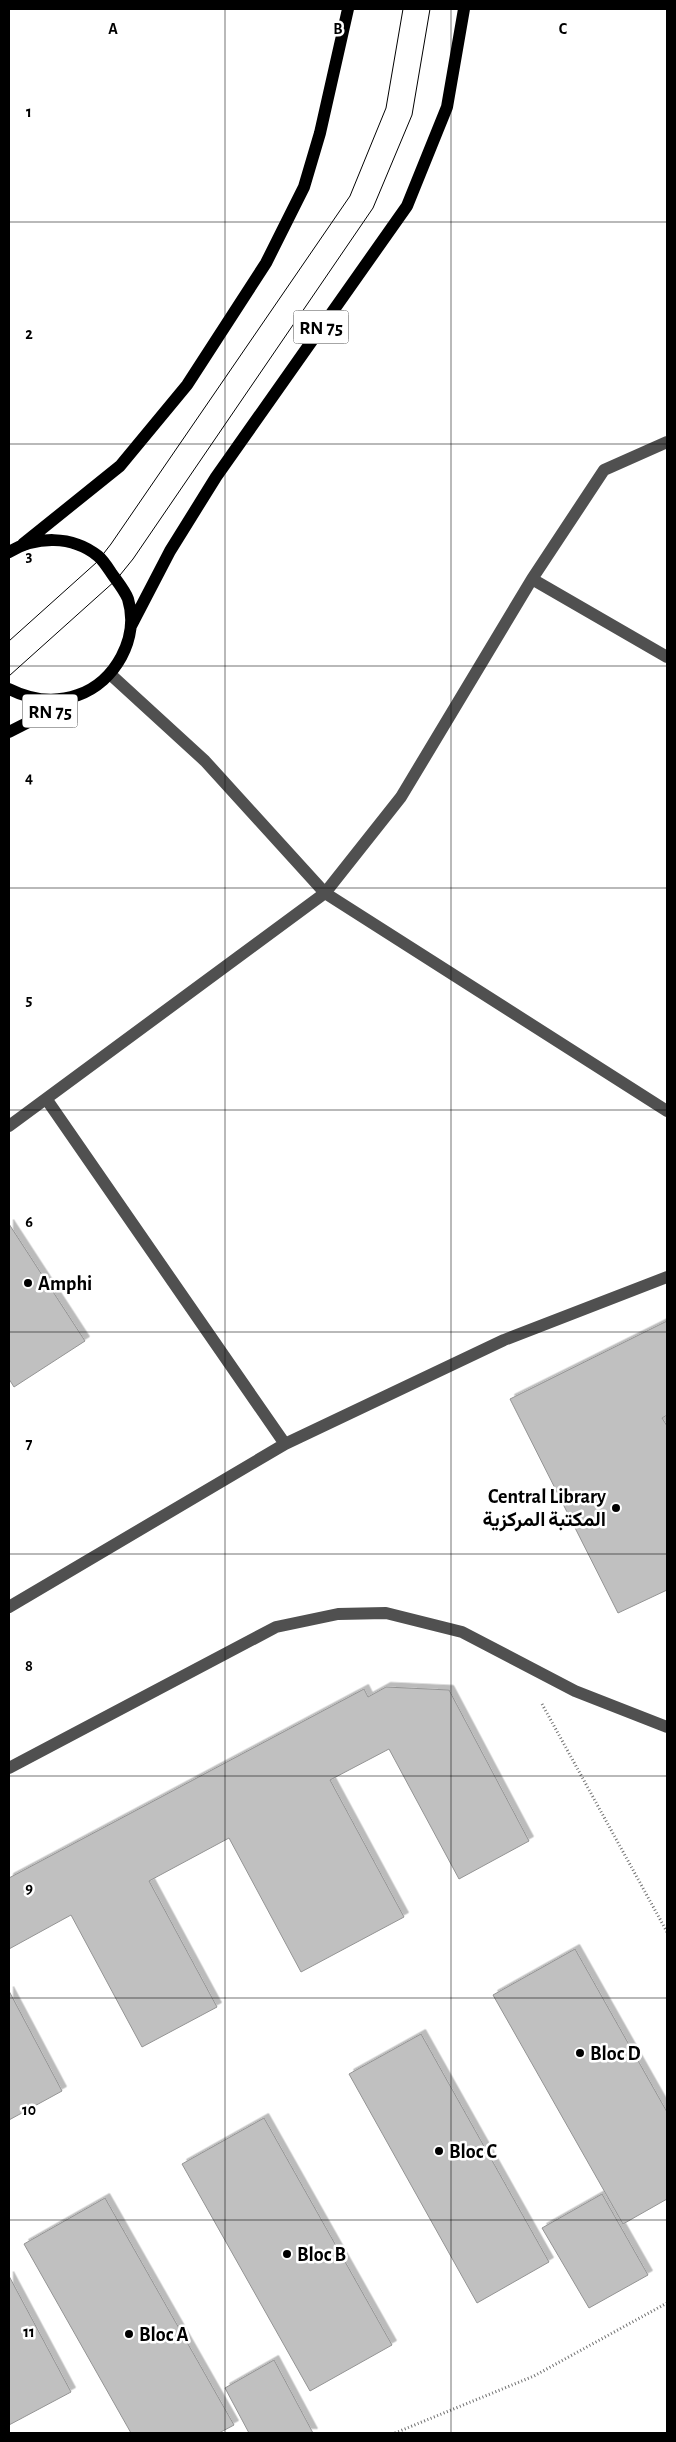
<svg xmlns="http://www.w3.org/2000/svg" width="676" height="2442" viewBox="0 0 676 2442" font-family="'Alegreya Sans',Vazirmatn,sans-serif">
	<style>
		.building { fill: #c0c0c0; stroke: #949494; filter: url(#shadow) }
		.lines { fill: none; stroke-linecap: round; stroke-linejoin: round }
		.path { stroke: #727272; stroke-width: 3; stroke-dasharray: 1 2.5; stroke-linecap: butt }
		.minor { stroke: #505050; stroke-width: 12 }
		.major { stroke: #000; stroke-width: 12 }
		.tram { stroke: #000; stroke-width: 1 }
		.grid { fill: none; stroke: #000; stroke-width: 1; stroke-opacity: 0.55 }
		.poi-dot { fill: #000; stroke: #fff; stroke-width: 2 }
		.labels { text-anchor: middle; stroke-width: 5; stroke-linejoin: round; paint-order: stroke }
		.shield { fill: #fff; stroke: #4c4c4c; stroke-width: 1 }
		.shield-label { font-size: 19px; font-weight: bold; fill: #000 }
		.poi-label { font-size: 20px; font-weight: bold; fill: #000; stroke: #fff; text-anchor: start }
		.grid-label { font-size: 16px; text-anchor: middle; font-weight: bold; fill: #000; stroke: #fff; stroke-width: 5; stroke-linejoin: round; paint-order: stroke }
	</style>
	<defs>
		<filter id="shadow"><feDropShadow dx="4.5" dy="-4.5" stdDeviation="0" flood-color="#0004"/></filter>
	</defs>
	<rect width="100%" height="100%" fill="#fff"/>
	<!-- building -->
	<path class="building" d="M 9,1224 L 85,1341 L 14,1387 L 9,1379 Z
		M 667,1321 L 667,1415 L 662,1418 L 667,1426 L 667,1590 L 618,1613 L 510,1399 Z
		M 386,1687 L 449,1690 L 529,1841 L 459,1879 L 389,1749 L 330,1780 L 404,1917 L 301,1972 L 229,1838 L 149,1881 L 217,2007 L 142,2047 L 71,1915 L 9,1949 L 9,1878 L 364,1689 L 368,1697 Z
		M 575,1949 L 667,2112 L 667,2199 L 623,2224 L 493,1995 Z
		M 9,1991 L 62,2091 L 9,2120 Z
		M 421,2034 L 549,2262 L 477,2303 L 349,2074 Z
		M 264,2118 L 392,2345 L 310,2391 L 182,2164 Z
		M 602,2194 L 648,2275 L 589,2308 L 542,2228 Z
		M 105,2198 L 234,2425 L 219,2433 L 131,2433 L 24,2244 Z
		M 9,2276 L 71,2392 L 9,2425 Z
		M 274,2360 L 313,2433 L 249,2433 L 225,2388 Z"/>
	<g class="lines">
		<!-- path -->
		<path class="path" d="M 542,1704 L 667,1932
			M 395,2433 L 534,2376 L 667,2303"/>
		<!-- minor -->
		<path class="minor" d="M 532,579 L 667,657
			M 110,674 L 205,761 L 325,893 L 667,1111
			M 47,1100 L 285,1444
			M 9,1126 L 325,893 L 401,797 L 532,579 L 604,470 L 667,442
			M 9,1607 L 285,1444 L 504,1340 L 667,1277
			M 9,1768 L 276,1627 L 338,1614 L 386,1613 L 462,1632 L 575,1691 L 667,1727"/>
		<!-- major -->
		<path class="major" d="M 23,544 L 120,466 L 187,385 L 266,263 L 304,187 L 320,133 L 348,9
			M 9,552 C 36,536 72,535 98,556 C 103,560 108,568 112,574 C 117,581 125,591 128,599 C 140,638 115,682 78,695 C 55,703 31,700 9,689
			M 131,626 L 170,551 L 216,477 L 407,206 L 447,107 L 464,9
			M 9,732 L 70,701"/>
		<!-- tram -->
		<path class="tram" d="M 9,641 L 97,562 L 111,544 L 350,196 L 386,108 L 403,9
			M 9,676 L 116,580 L 133,559 L 373,208 L 412,115 L 430,9"/>
	</g>
	<!-- grid -->
	<path class="grid" d="M 225,9 L 225,2433M 451,9 L 451,2433M 9,222 L 667,222M 9,444 L 667,444M 9,666 L 667,666M 9,888 L 667,888M 9,1110 L 667,1110M 9,1332 L 667,1332M 9,1554 L 667,1554M 9,1776 L 667,1776M 9,1998 L 667,1998M 9,2220 L 667,2220"/>
	<!-- markers -->
	<g class="poi-dot">
		<circle cx="28" cy="1283" r="5"/>
		<circle cx="616" cy="1508" r="5"/>
		<circle cx="580" cy="2053" r="5"/>
		<circle cx="439" cy="2151" r="5"/>
		<circle cx="287" cy="2254" r="5"/>
		<circle cx="129" cy="2334" r="5"/>
	</g>
	<g class="labels">
		<!-- shield labels -->
		<g class="shield">
			<rect x="293.5" y="310.5" width="55" height="33" rx="4"/>
			<rect x="22.5" y="694.5" width="55" height="33" rx="4"/>
		</g>
		<g class="shield-label">
			<text x="321" y="334">RN 75</text>
			<text x="50" y="718">RN 75</text>
		</g>
		<!-- poi labels -->
		<g class="poi-label">
			<text x="38" y="1290">Amphi</text>
			<text x="606" y="1503" text-anchor="end">Central Library<tspan x="606" dy="23">المكتبة المركزية</tspan></text>
			<text x="590" y="2060">Bloc D</text>
			<text x="449" y="2158">Bloc C</text>
			<text x="297" y="2261">Bloc B</text>
			<text x="139" y="2341">Bloc A</text>
		</g>
	</g>
	<g class="grid-label">
		<text x="113" y="34">A</text>
		<text x="338" y="34">B</text>
		<text x="563" y="34">C</text>
		<text x="29" y="117">1</text>
		<text x="29" y="339">2</text>
		<text x="29" y="561">3</text>
		<text x="29" y="783">4</text>
		<text x="29" y="1005">5</text>
		<text x="29" y="1227">6</text>
		<text x="29" y="1449">7</text>
		<text x="29" y="1671">8</text>
		<text x="29" y="1893">9</text>
		<text x="29" y="2115">10</text>
		<text x="29" y="2337">11</text>
	</g>
	<!-- border -->
	<rect width="676" height="2442" fill="none" stroke="#000000" stroke-width="20"/>
</svg>
